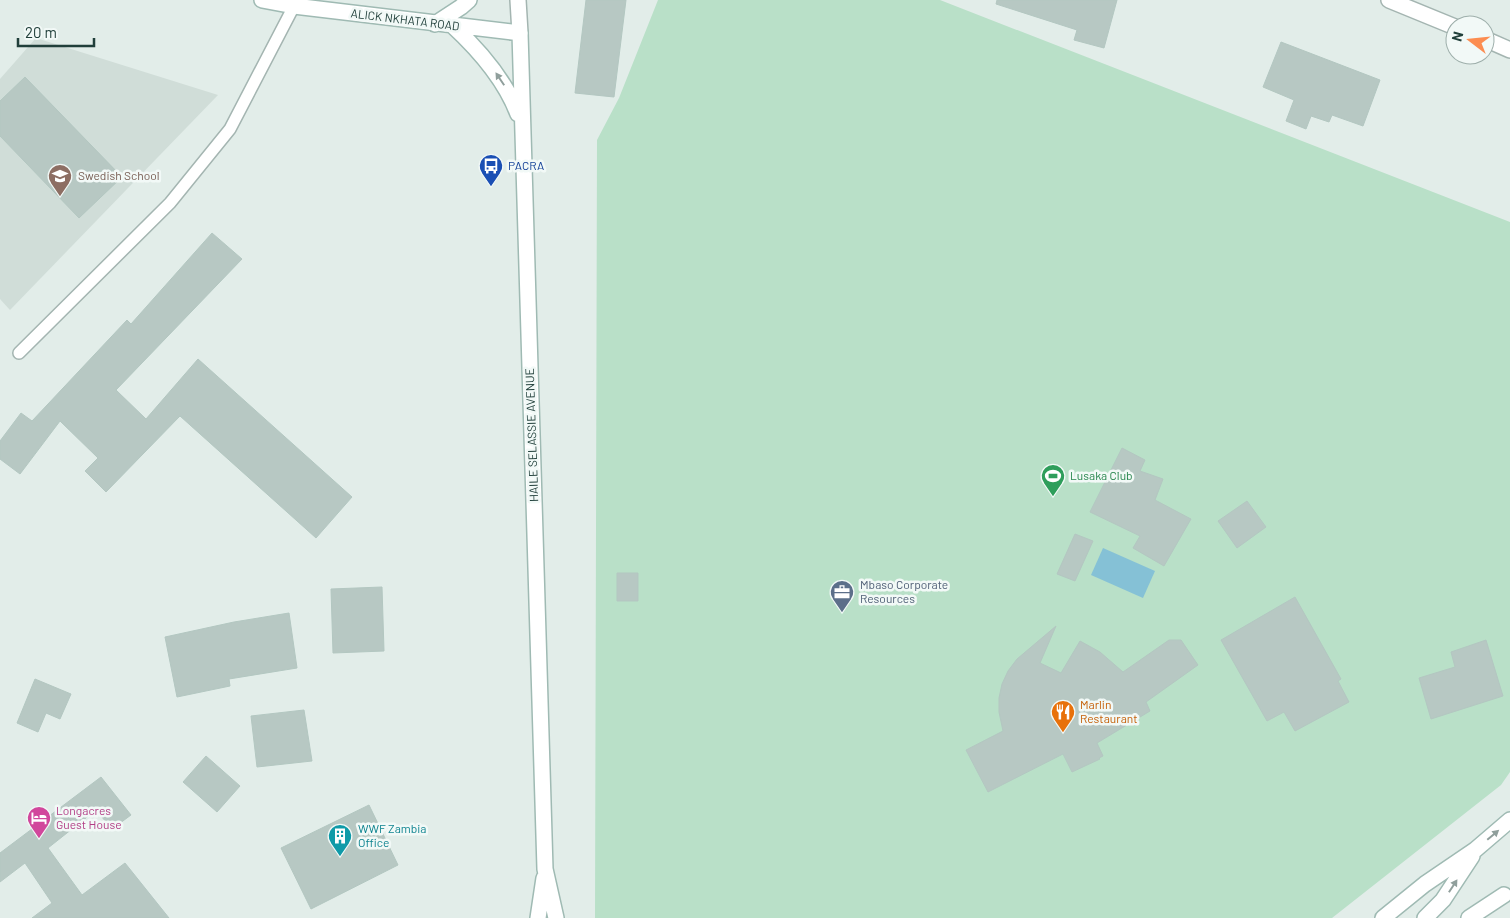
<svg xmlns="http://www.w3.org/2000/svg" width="1510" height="918" viewBox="0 0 1510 918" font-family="Barlow,sans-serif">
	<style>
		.built { fill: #d0ddd8 }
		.green { fill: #b9e0c8 }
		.water { fill: #85c1d6 }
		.building { fill: #b7c8c3; stroke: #b3c7c1 }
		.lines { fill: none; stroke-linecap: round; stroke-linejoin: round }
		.service-casing { stroke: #a4b5b1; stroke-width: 14 }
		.minor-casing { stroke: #a4b5b1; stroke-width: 18 }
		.secondary-casing { stroke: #9fbab3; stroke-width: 18 }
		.service { stroke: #fff; stroke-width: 11 }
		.minor { stroke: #fff; stroke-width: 15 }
		.secondary { stroke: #fff; stroke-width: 15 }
		.oneway { fill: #909f9c }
		.labels { text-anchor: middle; stroke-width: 5; stroke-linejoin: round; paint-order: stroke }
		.street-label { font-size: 12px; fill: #203f3a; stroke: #f2f9f7 }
		.transit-label { font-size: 12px; fill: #164399; stroke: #f2f9f7; text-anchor: start }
		.education-label { font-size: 12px; fill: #785e54; stroke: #f2f9f7; text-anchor: start }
		.leisure-label { font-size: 12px; fill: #27864d; stroke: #f2f9f7; text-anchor: start }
		.service-label { font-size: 12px; fill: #4e5e75; stroke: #f2f9f7; text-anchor: start }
		.food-label { font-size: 12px; fill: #c56008; stroke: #f2f9f7; text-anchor: start }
		.hotel-label { font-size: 12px; fill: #b23c85; stroke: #f2f9f7; text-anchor: start }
		.culture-label { font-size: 12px; fill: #0d838f; stroke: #f2f9f7; text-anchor: start }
	</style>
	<rect width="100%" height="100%" fill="#e2ede9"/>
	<!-- built -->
	<path class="built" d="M 36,38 L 218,95 L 10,310 L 0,299 L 0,79 Z"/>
	<!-- green -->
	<path class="green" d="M 658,0 L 940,0 L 1510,222 L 1510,772 L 1501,785 L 1332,918 L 595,918 L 597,140 L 619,98 Z"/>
	<!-- water -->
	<path class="water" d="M 1103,548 L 1155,571 L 1143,598 L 1091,575 Z"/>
	<!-- building -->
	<path class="building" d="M 586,0 L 626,0 L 614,97 L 575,93 Z
		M 997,0 L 1117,0 L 1104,48 L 1074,40 L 1077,30 L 996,4 Z
		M 1281,42 L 1380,80 L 1363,126 L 1332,115 L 1329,122 L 1311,116 L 1306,129 L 1286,121 L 1294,100 L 1263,87 Z
		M 25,77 L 122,177 L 79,218 L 0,136 L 0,101 Z
		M 212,233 L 242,259 L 116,390 L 146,419 L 198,359 L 352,497 L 316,538 L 180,416 L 106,492 L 85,471 L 98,458 L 60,421 L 20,474 L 0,459 L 0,441 L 21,413 L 32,421 L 127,320 L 131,324 Z
		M 1122,448 L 1145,460 L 1140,471 L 1163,479 L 1155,500 L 1191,519 L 1164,566 L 1133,548 L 1140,536 L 1090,512 Z
		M 1247,501 L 1266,527 L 1237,548 L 1218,521 Z
		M 1075,534 L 1093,541 L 1075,581 L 1057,574 Z
		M 617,573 L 638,573 L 638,601 L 617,601 Z
		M 382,587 L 384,651 L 333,653 L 331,589 Z
		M 1295,597 L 1341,679 L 1338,681 L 1349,702 L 1295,731 L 1284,712 L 1267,721 L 1221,640 Z
		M 289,613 L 297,668 L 229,679 L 230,686 L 177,697 L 165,637 L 234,622 Z
		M 1056,626 L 1040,663 L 1061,673 L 1080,641 L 1100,652 L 1123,672 L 1169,640 L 1181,640 L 1198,665 L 1146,702 L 1150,711 L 1097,743 L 1103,756 L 1099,758 L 1100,759 L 1072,772 L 1063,754 L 988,792 L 966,750 L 1003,731 L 999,712 L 999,698 L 1002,684 L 1008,671 L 1017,659 Z
		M 1486,640 L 1503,696 L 1431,719 L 1419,678 L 1455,667 L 1451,652 Z
		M 35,679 L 71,694 L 60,719 L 46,713 L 38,732 L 17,723 Z
		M 304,710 L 312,761 L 257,767 L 251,716 Z
		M 206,756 L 240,786 L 217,812 L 183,782 Z
		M 101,777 L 131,815 L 112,829 L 96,810 L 48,848 L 82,895 L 125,863 L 169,918 L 32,918 L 52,903 L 25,863 L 0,882 L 0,853 Z
		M 369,805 L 398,865 L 311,909 L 281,848 Z"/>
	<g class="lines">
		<!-- service casing -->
		<g class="service-casing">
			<path id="service" d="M 19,353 L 170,203 L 230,129 L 294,6"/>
		</g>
		<!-- minor casing -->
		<g class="minor-casing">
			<path id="minor" d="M 518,0 L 520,33
				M 1389,0 L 1455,27
				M 1485,39 L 1510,50"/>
		</g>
		<!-- secondary casing -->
		<g class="secondary-casing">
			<path id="secondary" d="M 262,0 L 294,6 L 520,33 L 545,869 L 556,918
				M 435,24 L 461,7 L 469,0
				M 453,26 C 480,51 505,80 518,114
				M 538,918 L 544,878
				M 1383,918 L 1425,884 L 1475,850 L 1510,820
				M 1425,918 L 1443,900 L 1472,856
				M 1469,918 L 1504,895"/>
		</g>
		<!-- service -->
		<use href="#service" class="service"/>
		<!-- minor -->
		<use href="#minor" class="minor"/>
		<!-- secondary -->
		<use href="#secondary" class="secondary"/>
	</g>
	<!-- one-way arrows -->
	<defs><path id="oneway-solid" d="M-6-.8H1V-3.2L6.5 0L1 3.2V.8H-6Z" transform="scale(1.25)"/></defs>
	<g class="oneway">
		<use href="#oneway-solid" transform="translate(500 79) rotate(-124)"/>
		<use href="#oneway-solid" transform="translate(1493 835) rotate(-40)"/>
		<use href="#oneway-solid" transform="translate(1453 886) rotate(-57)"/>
	</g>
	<!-- icons -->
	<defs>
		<g id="bus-pin" transform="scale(1.25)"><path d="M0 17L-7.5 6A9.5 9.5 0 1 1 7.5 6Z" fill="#1a4fb4" stroke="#f2f9f7"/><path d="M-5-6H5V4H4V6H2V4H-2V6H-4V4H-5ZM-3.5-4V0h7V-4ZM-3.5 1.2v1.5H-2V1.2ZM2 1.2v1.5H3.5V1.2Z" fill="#fff"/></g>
		<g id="school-pin" transform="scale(1.25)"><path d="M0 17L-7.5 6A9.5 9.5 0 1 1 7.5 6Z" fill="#8d6e63" stroke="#f2f9f7"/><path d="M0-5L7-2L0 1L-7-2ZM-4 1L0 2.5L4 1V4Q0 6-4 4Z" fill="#fff"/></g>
		<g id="stadium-pin" transform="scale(1.25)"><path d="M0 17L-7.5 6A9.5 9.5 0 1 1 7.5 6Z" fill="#2e9e5b" stroke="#f2f9f7"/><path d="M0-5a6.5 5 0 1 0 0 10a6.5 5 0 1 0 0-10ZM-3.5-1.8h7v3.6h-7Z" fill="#fff"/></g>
		<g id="office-pin" transform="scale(1.25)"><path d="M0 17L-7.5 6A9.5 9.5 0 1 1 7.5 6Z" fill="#5c6f8a" stroke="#f2f9f7"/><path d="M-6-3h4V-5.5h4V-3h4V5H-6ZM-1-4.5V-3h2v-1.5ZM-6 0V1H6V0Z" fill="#fff"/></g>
		<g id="restaurant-pin" transform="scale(1.25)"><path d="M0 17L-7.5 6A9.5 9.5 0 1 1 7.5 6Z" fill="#e8710a" stroke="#f2f9f7"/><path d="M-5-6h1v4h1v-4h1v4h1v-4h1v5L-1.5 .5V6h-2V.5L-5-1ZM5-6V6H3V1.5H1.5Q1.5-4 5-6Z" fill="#fff"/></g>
		<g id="hotel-pin" transform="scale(1.25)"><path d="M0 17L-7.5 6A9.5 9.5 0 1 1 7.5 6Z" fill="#d1479c" stroke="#f2f9f7"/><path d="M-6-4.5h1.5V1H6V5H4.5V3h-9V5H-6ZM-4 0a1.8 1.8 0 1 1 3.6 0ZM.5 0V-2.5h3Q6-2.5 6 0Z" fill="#fff"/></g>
		<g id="building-pin" transform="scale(1.25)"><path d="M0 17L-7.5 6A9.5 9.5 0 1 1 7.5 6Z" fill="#0f9aa8" stroke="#f2f9f7"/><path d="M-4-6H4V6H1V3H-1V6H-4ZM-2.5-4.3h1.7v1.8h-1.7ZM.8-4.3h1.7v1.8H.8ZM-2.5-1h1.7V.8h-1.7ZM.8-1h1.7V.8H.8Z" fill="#fff"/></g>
	</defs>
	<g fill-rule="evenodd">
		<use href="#bus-pin" x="491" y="166"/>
		<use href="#school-pin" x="60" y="176"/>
		<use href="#stadium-pin" x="1053" y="476"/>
		<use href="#office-pin" x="842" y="592"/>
		<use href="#restaurant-pin" x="1063" y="712"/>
		<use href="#hotel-pin" x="39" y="818"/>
		<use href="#building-pin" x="340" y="836"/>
	</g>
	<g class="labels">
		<!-- street labels -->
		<g class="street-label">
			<text transform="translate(405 20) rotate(7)" y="4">ALICK NKHATA ROAD</text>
			<text transform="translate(532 435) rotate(-92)" y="4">HAILE SELASSIE AVENUE</text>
		</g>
		<!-- transit labels -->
		<g class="transit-label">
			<text x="508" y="170">PACRA</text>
		</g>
		<!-- education labels -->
		<g class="education-label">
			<text x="78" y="180">Swedish School</text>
		</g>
		<!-- leisure labels -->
		<g class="leisure-label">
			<text x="1070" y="480">Lusaka Club</text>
		</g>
		<!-- service labels -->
		<g class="service-label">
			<text x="860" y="589">Mbaso Corporate<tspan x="860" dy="14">Resources</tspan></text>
		</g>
		<!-- food labels -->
		<g class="food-label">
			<text x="1080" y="709">Marlin<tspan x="1080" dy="14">Restaurant</tspan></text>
		</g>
		<!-- hotel labels -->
		<g class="hotel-label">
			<text x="56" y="815">Longacres<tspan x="56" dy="14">Guest House</tspan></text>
		</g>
		<!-- culture labels -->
		<g class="culture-label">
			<text x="358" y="833">WWF Zambia<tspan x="358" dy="14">Office</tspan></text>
		</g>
	</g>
	<!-- north arrow -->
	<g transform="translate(1470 40) rotate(286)"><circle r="24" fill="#f2f9f7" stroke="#9eafab"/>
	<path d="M0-4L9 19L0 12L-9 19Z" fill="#fc8d51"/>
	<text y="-8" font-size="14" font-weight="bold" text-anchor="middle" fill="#203f3a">N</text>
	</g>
	<!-- scale -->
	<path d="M18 38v8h76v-8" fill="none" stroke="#203f3a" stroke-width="2.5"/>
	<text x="25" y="38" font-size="15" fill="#203f3a" stroke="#f2f9f7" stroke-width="4" paint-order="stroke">20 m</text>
</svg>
